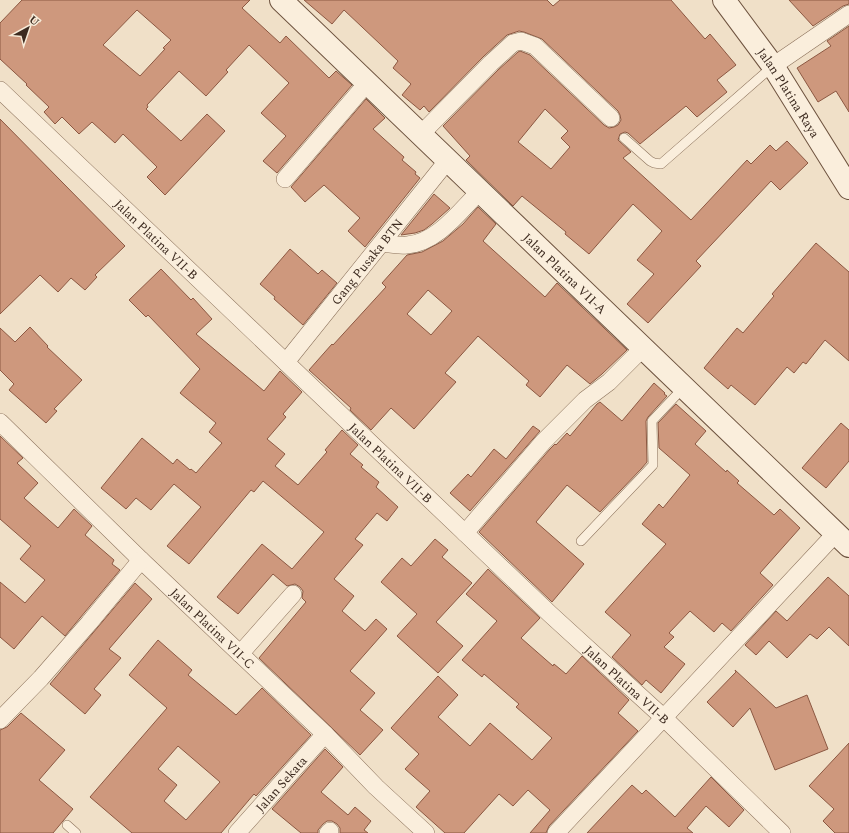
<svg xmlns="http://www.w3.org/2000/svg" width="849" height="833" viewBox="0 0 849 833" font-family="Spectral,serif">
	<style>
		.building { fill: #ce987d; stroke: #8c5842; fill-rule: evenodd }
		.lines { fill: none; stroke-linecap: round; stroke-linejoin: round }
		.lane-casing { stroke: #8c725c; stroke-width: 10 }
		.street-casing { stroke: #8c725c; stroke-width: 18 }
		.secondary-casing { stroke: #6e533f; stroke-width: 24 }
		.lane { stroke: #faeedc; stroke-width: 9 }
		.street { stroke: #faeedc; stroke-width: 17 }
		.secondary { stroke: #faeedc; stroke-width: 22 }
		.labels { text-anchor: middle; stroke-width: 3.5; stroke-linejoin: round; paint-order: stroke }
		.street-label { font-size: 13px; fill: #3d2b20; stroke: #f7ebd8 }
	</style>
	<rect width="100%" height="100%" fill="#f0e0c8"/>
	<!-- building -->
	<path class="building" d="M 22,0 L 250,0 L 242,8 L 280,43 L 286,36 L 329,78 L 336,71 L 352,85 L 277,173 L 263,161 L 286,136 L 261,113 L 289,83 L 249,45 L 226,70 L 228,72 L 206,96 L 179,71 L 147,105 L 148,107 L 146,109 L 181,141 L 207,114 L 225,131 L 165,195 L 147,177 L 157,167 L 123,134 L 115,143 L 92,122 L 79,134 L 62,117 L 55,124 L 44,112 L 49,107 L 26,85 L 27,84 L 0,59 L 0,23 ZM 137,10 L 171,40 L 163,48 L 165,49 L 140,76 L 103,45 Z
		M 304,0 L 547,0 L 553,6 L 560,0 L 671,0 L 705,39 L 710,34 L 736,65 L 717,80 L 727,92 L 697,117 L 686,106 L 640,144 L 628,133 L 625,132 L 620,134 L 618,140 L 631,152 L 623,158 L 691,220 L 747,160 L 751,164 L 770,145 L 776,151 L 787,141 L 808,163 L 780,190 L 771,181 L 696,261 L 701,266 L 648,323 L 627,304 L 654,274 L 637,260 L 662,231 L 633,204 L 589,254 L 565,234 L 566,232 L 522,196 L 513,206 L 466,160 L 470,156 L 443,126 L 498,70 L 518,52 L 520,51 L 530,55 L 604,125 L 609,128 L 614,127 L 618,125 L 621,120 L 620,115 L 618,111 L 542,39 L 524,32 L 519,31 L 507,35 L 484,56 L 429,112 L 424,106 L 420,110 L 402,95 L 411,84 L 393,68 L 398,61 L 344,10 L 332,24 ZM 545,109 L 568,131 L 561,138 L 570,147 L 551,169 L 518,142 Z
		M 789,0 L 849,0 L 849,4 L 843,6 L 813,26 Z
		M 849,26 L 849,112 L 836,91 L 818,102 L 797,68 L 831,46 L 827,41 Z
		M 366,99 L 385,118 L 373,129 L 404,157 L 402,160 L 416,172 L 415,174 L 420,178 L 365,247 L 348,231 L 360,218 L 324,185 L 305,202 L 291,187 Z
		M 0,119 L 125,246 L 95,275 L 97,277 L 85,290 L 71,278 L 58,292 L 40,275 L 0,314 Z
		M 434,194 L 450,208 L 432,224 L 424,230 L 415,233 L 401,235 Z
		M 478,207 L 496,224 L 483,241 L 545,297 L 557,283 L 627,350 L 602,374 L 590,384 L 567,365 L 540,397 L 526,385 L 529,381 L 478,336 L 445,373 L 456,382 L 414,429 L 391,408 L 371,430 L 350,410 L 351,408 L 309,370 L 332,344 L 333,345 L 386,287 L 382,283 L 407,255 L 422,252 L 443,241 L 463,224 ZM 428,290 L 452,311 L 431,335 L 407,314 Z
		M 816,243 L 849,272 L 849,361 L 825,340 L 806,364 L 803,362 L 794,373 L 787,367 L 755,405 L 731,385 L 728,389 L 704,368 L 737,328 L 743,333 L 774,296 L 772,294 Z
		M 290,249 L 318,274 L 322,270 L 337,283 L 303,325 L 274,299 L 275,297 L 260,284 Z
		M 161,269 L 191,300 L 193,298 L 212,319 L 196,334 L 264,391 L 280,371 L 302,392 L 283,414 L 286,417 L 267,439 L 285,454 L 275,466 L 298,485 L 327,452 L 325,450 L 342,430 L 358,445 L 350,454 L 363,465 L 361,467 L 379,482 L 376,487 L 398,507 L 387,521 L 377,513 L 355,539 L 363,545 L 334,579 L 354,596 L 342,611 L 365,631 L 376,619 L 387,629 L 350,671 L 375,693 L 360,710 L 383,730 L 360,755 L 259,658 L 306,602 L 302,598 L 303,591 L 300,587 L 295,584 L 287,586 L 273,574 L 238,614 L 217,597 L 262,544 L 292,569 L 324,532 L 263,481 L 254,492 L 251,490 L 189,564 L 167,546 L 201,507 L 174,484 L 151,510 L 136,498 L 126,509 L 101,488 L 142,438 L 173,464 L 177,459 L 190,470 L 191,469 L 196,473 L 222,443 L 209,432 L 216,423 L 180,393 L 200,369 L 148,315 L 146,317 L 129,300 Z
		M 30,327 L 48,346 L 47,347 L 82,380 L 54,409 L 57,411 L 46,423 L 9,390 L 14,384 L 0,370 L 0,328 L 15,342 Z
		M 654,383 L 665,393 L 664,394 L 667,396 L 648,417 L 646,421 L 647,462 L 641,469 L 600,512 L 567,485 L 536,522 L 584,564 L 552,602 L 479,532 L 550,449 L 555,444 L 556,445 L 567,433 L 570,436 L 597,404 L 600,402 L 622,421 Z
		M 676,404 L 706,431 L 695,444 L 726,472 L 727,470 L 739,481 L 737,483 L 774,515 L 780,509 L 800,528 L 760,573 L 773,585 L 731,631 L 722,623 L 714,632 L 690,611 L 669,633 L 674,637 L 664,647 L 685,664 L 661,693 L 646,680 L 642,685 L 612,657 L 631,635 L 605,612 L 666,544 L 642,524 L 659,504 L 663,508 L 690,475 L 659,448 L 658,423 Z
		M 841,423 L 849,430 L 849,461 L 826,488 L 802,468 Z
		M 533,426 L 540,431 L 470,511 L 450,493 L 468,474 L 471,477 L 494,449 L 506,459 Z
		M 0,436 L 23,458 L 17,463 L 38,483 L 24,498 L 58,528 L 74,509 L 92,526 L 85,535 L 114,560 L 112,564 L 120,570 L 65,636 L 42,616 L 14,649 L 0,637 L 0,582 L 25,603 L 45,580 L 20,559 L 31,546 L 0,519 Z
		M 435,539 L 448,550 L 442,557 L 472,583 L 436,622 L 463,646 L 438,673 L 397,636 L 417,614 L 381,582 L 402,558 L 411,566 Z
		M 488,569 L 540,618 L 521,638 L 553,666 L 554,664 L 566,674 L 582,656 L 629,700 L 618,713 L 638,731 L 549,826 L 546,833 L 530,833 L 550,810 L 528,790 L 513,806 L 499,794 L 464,833 L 445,833 L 416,807 L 430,791 L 405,769 L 419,754 L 391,728 L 438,676 L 458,695 L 438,717 L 470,746 L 490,723 L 532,760 L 552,738 L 516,707 L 519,704 L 484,674 L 482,677 L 462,660 L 497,621 L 466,594 Z
		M 828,577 L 849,596 L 849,646 L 829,627 L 817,639 L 810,634 L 787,658 L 769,641 L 756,655 L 745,645 L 776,611 L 787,621 Z
		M 135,583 L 152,599 L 109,649 L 121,658 L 94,689 L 101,695 L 85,714 L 50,684 Z
		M 158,640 L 192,670 L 188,675 L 236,715 L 262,688 L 311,735 L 256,796 L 254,794 L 221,833 L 132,833 L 90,797 L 167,708 L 129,675 ZM 178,746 L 220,782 L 186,820 L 164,801 L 177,785 L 158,769 Z
		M 735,670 L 776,708 L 807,695 L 828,749 L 775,770 L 750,708 L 733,727 L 707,702 L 736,672 Z
		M 21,713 L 65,750 L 39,780 L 73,809 L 53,833 L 0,833 L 0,730 L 7,727 Z
		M 849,743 L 849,833 L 835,833 L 823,821 L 834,809 L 809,786 Z
		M 325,749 L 343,767 L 321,792 L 348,815 L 355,807 L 371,821 L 364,830 L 368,833 L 340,833 L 340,828 L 337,824 L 332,821 L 327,821 L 323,824 L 318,830 L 318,833 L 301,833 L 272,809 Z
		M 711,777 L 744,810 L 729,827 L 706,806 L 687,828 L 693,833 L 587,833 L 632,785 L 642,794 L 646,790 L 675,817 Z"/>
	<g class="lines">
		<!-- lane casing -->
		<g class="lane-casing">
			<path id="lane" d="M 624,138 L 650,161 L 654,163 L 661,164 L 773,66
				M 581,541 L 653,465 L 652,421 L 684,387
				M 67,825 L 76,833"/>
		</g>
		<!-- street casing -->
		<g class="street-casing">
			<g id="street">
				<path d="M 773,66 L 849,14"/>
				<path id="s1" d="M 0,90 L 550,614 L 664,718 L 782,833"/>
				<path d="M 421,134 L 491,63 L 513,43 L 521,41 L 535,46 L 611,118"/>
				<path d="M 285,179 L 367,83"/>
				<path d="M 382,243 C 390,244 398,246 407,245 C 437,243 460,211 480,191"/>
				<path id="s2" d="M 286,362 L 448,160"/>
				<path id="s3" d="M 0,422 L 141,560 L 325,734 L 376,787 L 426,833"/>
				<path d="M 465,533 L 543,442 L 585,400 L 609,382 L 643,348"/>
				<path d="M 240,654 L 293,594"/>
				<path d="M 0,720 L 41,678 L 89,623 L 141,560"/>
				<path id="s4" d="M 237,833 L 325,734"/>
				<path d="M 328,833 L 330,831"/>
				<path d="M 556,833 L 836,533"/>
			</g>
		</g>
		<!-- secondary casing -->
		<g class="secondary-casing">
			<g id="secondary">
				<path id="s5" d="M 281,0 L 849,546"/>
				<path id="s6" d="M 724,0 L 773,66 L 849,188"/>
			</g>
		</g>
		<!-- lane -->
		<use href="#lane" class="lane"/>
		<!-- street -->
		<use href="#street" class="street"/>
		<!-- secondary -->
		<use href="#secondary" class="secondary"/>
	</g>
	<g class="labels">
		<!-- street labels -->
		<g class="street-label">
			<text dy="5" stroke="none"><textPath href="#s6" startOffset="113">Jalan Platina Raya</textPath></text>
			<text dy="5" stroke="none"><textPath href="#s1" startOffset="216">Jalan Platina VII-B</textPath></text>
			<text dy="5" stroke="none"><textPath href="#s2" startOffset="129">Gang Pusaka BTN</textPath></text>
			<text dy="5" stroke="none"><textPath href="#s5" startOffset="394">Jalan Platina VII-A</textPath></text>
			<text dy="5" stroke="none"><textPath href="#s1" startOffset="540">Jalan Platina VII-B</textPath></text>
			<text dy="5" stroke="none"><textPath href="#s3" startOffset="296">Jalan Platina VII-C</textPath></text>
			<text dy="5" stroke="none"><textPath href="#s1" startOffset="864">Jalan Platina VII-B</textPath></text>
			<text dy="5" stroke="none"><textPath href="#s4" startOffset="66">Jalan Sekata</textPath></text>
		</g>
	</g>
	<!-- north arrow -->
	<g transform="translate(28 28) rotate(40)" stroke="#f7ebd8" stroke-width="3" paint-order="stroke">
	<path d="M0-3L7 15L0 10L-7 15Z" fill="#3d2b20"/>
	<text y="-6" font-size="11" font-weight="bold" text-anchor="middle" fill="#3d2b20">U</text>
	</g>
</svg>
